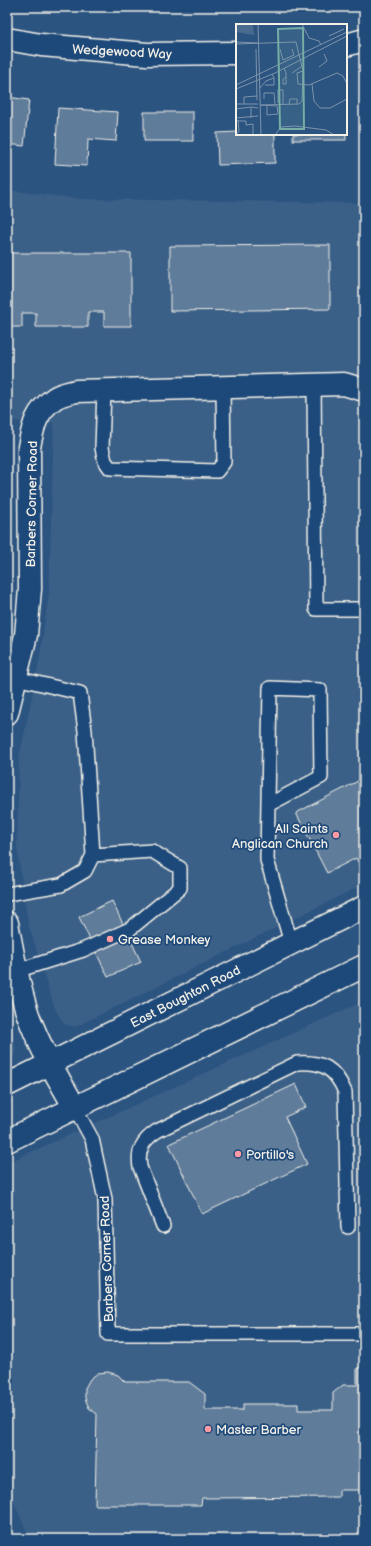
<svg xmlns="http://www.w3.org/2000/svg" width="371" height="1546" viewBox="0 0 371 1546" font-family="'Balsamiq Sans',sans-serif">
	<style>
		.built { fill: #3b6088 }
		.building { fill: #5e7b9a; stroke: #f4f1e8 }
		.lines { fill: none; stroke-linecap: round; stroke-linejoin: round }
		.service-casing { stroke: #f4f1e8; stroke-width: 16 }
		.minor-casing { stroke: #f4f1e8; stroke-width: 25 }
		.secondary-casing { stroke: #f4f1e8; stroke-width: 25 }
		.service { stroke: #1f4a7a; stroke-width: 13 }
		.minor { stroke: #1f4a7a; stroke-width: 22 }
		.secondary { stroke: #1f4a7a; stroke-width: 22 }
		.poi-dot { fill: #ff9aa2; stroke: #1f4a7a; stroke-width: 1.5 }
		.labels { text-anchor: middle; stroke-width: 3.5; stroke-linejoin: round; paint-order: stroke }
		.street-label { font-size: 13px; fill: #f4f1e8; stroke: #1f4a7a }
		.poi-label { font-size: 13px; fill: #f4f1e8; stroke: #1f4a7a; text-anchor: start }
		.inset-road { fill: none; stroke: #7c93aa; stroke-width: 1 }
		.view { fill: #76ada5; fill-opacity: 0.15; stroke: #76ada5; stroke-width: 2 }
		.inset-edge { fill: none; stroke: #f4f1e8; stroke-width: 2 }
	</style>
	<rect width="100%" height="100%" fill="#2c5481"/>
	<filter id="ink" filterUnits="userSpaceOnUse"><feTurbulence type="fractalNoise" baseFrequency=".025" numOctaves="2"/><feDisplacementMap in="SourceGraphic" scale="8" xChannelSelector="R" yChannelSelector="G"/><feConvolveMatrix kernelMatrix="1 2 1 2 8 2 1 2 1" color-interpolation-filters="sRGB"/></filter>
	<g filter="url(#ink)">
		<!-- built -->
		<path class="built" d="M 7,190 L 80,199 L 364,203 L 364,884 L 75,1027 L 64,1024 L 55,1009 L 28,923 L 17,847 L 19,759 L 39,663 L 49,593 L 54,423 L 7,421 Z
			M 7,995 L 16,1051 L 7,1073 Z
			M 364,1001 L 364,1539 L 30,1539 L 7,1487 L 7,1163 Z"/>
		<!-- building -->
		<path class="building" d="M 7,97 L 29,100 L 24,146 L 7,144 Z
			M 58,108 L 118,112 L 116,141 L 88,139 L 87,166 L 55,164 Z
			M 144,112 L 193,112 L 193,141 L 144,141 Z
			M 237,132 L 237,134 L 275,134 L 275,163 L 218,165 L 217,133 Z
			M 293,134 L 346,134 L 346,140 L 293,140 Z
			M 330,245 L 330,309 L 170,311 L 170,246 Z
			M 7,253 L 131,253 L 131,326 L 104,326 L 104,312 L 88,312 L 88,327 L 36,327 L 36,313 L 22,313 L 22,327 L 7,327 Z
			M 364,778 L 364,865 L 360,866 L 356,858 L 327,873 L 296,813 Z
			M 112,901 L 141,962 L 108,977 L 79,917 Z
			M 296,1084 L 306,1107 L 285,1117 L 307,1164 L 202,1214 L 169,1144 Z
			M 357,1368 L 364,1368 L 364,1490 L 339,1490 L 339,1497 L 202,1498 L 201,1505 L 95,1505 L 97,1414 L 89,1408 L 85,1398 L 85,1388 L 90,1379 L 98,1373 L 108,1372 L 118,1375 L 125,1382 L 189,1382 L 205,1394 L 205,1410 L 243,1410 L 243,1404 L 298,1404 L 298,1410 L 333,1410 L 333,1393 L 343,1385 L 357,1385 Z"/>
		<g class="lines">
			<!-- service casing -->
			<g class="service-casing">
				<path id="service" d="M 314,384 L 316,609 L 364,609
					M 104,390 L 102,448 L 105,461 L 110,468 L 217,471 L 224,462 L 223,387
					M 268,805 L 321,777 L 320,690 L 270,688 L 267,860 L 291,943
					M 7,894 L 61,885 L 85,871 L 93,855 L 85,731 L 80,693 L 16,678
					M 16,971 L 83,950 L 130,929 L 180,888 L 180,868 L 152,851 L 93,855
					M 75,1108 L 92,1139 L 105,1199 L 108,1334 L 364,1334
					M 163,1226 L 140,1167 C 137,1150 143,1140 157,1131 L 297,1063 C 322,1061 335,1068 345,1092 L 348,1227"/>
			</g>
			<!-- minor casing -->
			<g class="minor-casing">
				<path id="minor" d="M 7,39 L 41,45 L 147,54 L 237,53
					M 346,45 L 364,40
					M 7,713 L 26,635 L 30,589 L 29,447 C 33,426 36,411 55,398 C 61,394 69,393 76,391 L 344,384 L 364,390
					M 7,923 C 13,954 18,986 28,1015 C 40,1048 58,1078 75,1108"/>
			</g>
			<!-- secondary casing -->
			<g class="secondary-casing">
				<path id="secondary" d="M 7,1085 L 364,907
					M 7,1141 L 364,966"/>
			</g>
			<!-- service -->
			<use href="#service" class="service"/>
			<!-- minor -->
			<use href="#minor" class="minor"/>
			<!-- secondary -->
			<use href="#secondary" class="secondary"/>
		</g>
	</g>
	<!-- markers -->
	<g class="poi-dot">
		<circle cx="336" cy="835" r="4"/>
		<circle cx="110" cy="939" r="4"/>
		<circle cx="238" cy="1154" r="4"/>
		<circle cx="208" cy="1429" r="4"/>
	</g>
	<g class="labels">
		<!-- street labels -->
		<g class="street-label">
			<text transform="translate(122 51) rotate(3)" y="5">Wedgewood Way</text>
			<text transform="translate(31 504) rotate(-89)" y="5">Barbers Corner Road</text>
			<text transform="translate(185 996) rotate(-27)" y="5">East Boughton Road</text>
			<text transform="translate(106 1259) rotate(-92)" y="5">Barbers Corner Road</text>
		</g>
		<!-- poi labels -->
		<g class="poi-label">
			<text x="328" y="833" text-anchor="end">All Saints<tspan x="328" dy="15">Anglican Church</tspan></text>
			<text x="118" y="944">Grease Monkey</text>
			<text x="246" y="1159">Portillo's</text>
			<text x="216" y="1434">Master Barber</text>
		</g>
	</g>
	<!-- overview -->
	<g transform="translate(236 24)">
		<rect width="111" height="111" fill="#2c5481"/>
		<path d="M 0,0 L 17,0 L 18,11 L 0,8 Z" fill="#496b90"/>
		<path class="inset-road" d="M 22,0 L 25,111M 66,0 L 73,14 L 83,17 L 85,21M 93,12 L 108,5M 0,18 L 22,19M 0,20 L 60,18 L 67,47 L 66,77 L 63,80 L 24,81M 20,25 L 21,76M 44,25 L 47,36 L 58,31 L 56,25M 83,43 L 91,37 L 88,30M 48,44 L 50,49 L 50,60 L 47,60 L 47,55 L 50,53M 67,47 L 61,49 L 62,60 L 73,61 L 101,49 L 107,52 L 111,60M 56,49 L 66,42M 76,60 L 78,77 L 84,84 L 94,84 L 111,75M 0,61 L 111,8M 29,61 L 38,61 L 38,54M 24,64 L 30,57 L 38,54 L 36,50M 0,65 L 39,49 L 111,12M 28,75 L 28,69 L 38,69 L 39,80M 42,79 L 42,66 L 47,66 L 47,80M 0,80 L 22,80M 8,80 L 8,73 L 21,72M 53,80 L 54,75 L 61,75 L 61,80M 25,81 L 41,82M 31,82 L 31,91 L 42,90 L 41,82M 0,85 L 15,83M 0,94 L 22,92M 15,94 L 15,83 L 22,84M 0,97 L 10,97 L 10,101 L 17,100 L 17,111M 0,111 L 3,107 L 2,96M 39,111 L 45,103 L 59,102 L 90,106 L 98,111"/>
		<path class="view" d="M 67,4 L 68,105 L 44,105 L 42,5 Z"/>
		<rect width="111" height="111" class="inset-edge"/>
	</g>
	<!-- margin -->
	<rect width="371" height="1546" fill="none" stroke="#1f4a7a" stroke-width="24"/>
	<rect x="12" y="12" width="347" height="1522" fill="none" stroke="#f4f1e8" stroke-width="1.5" filter="url(#ink)"/>
</svg>
